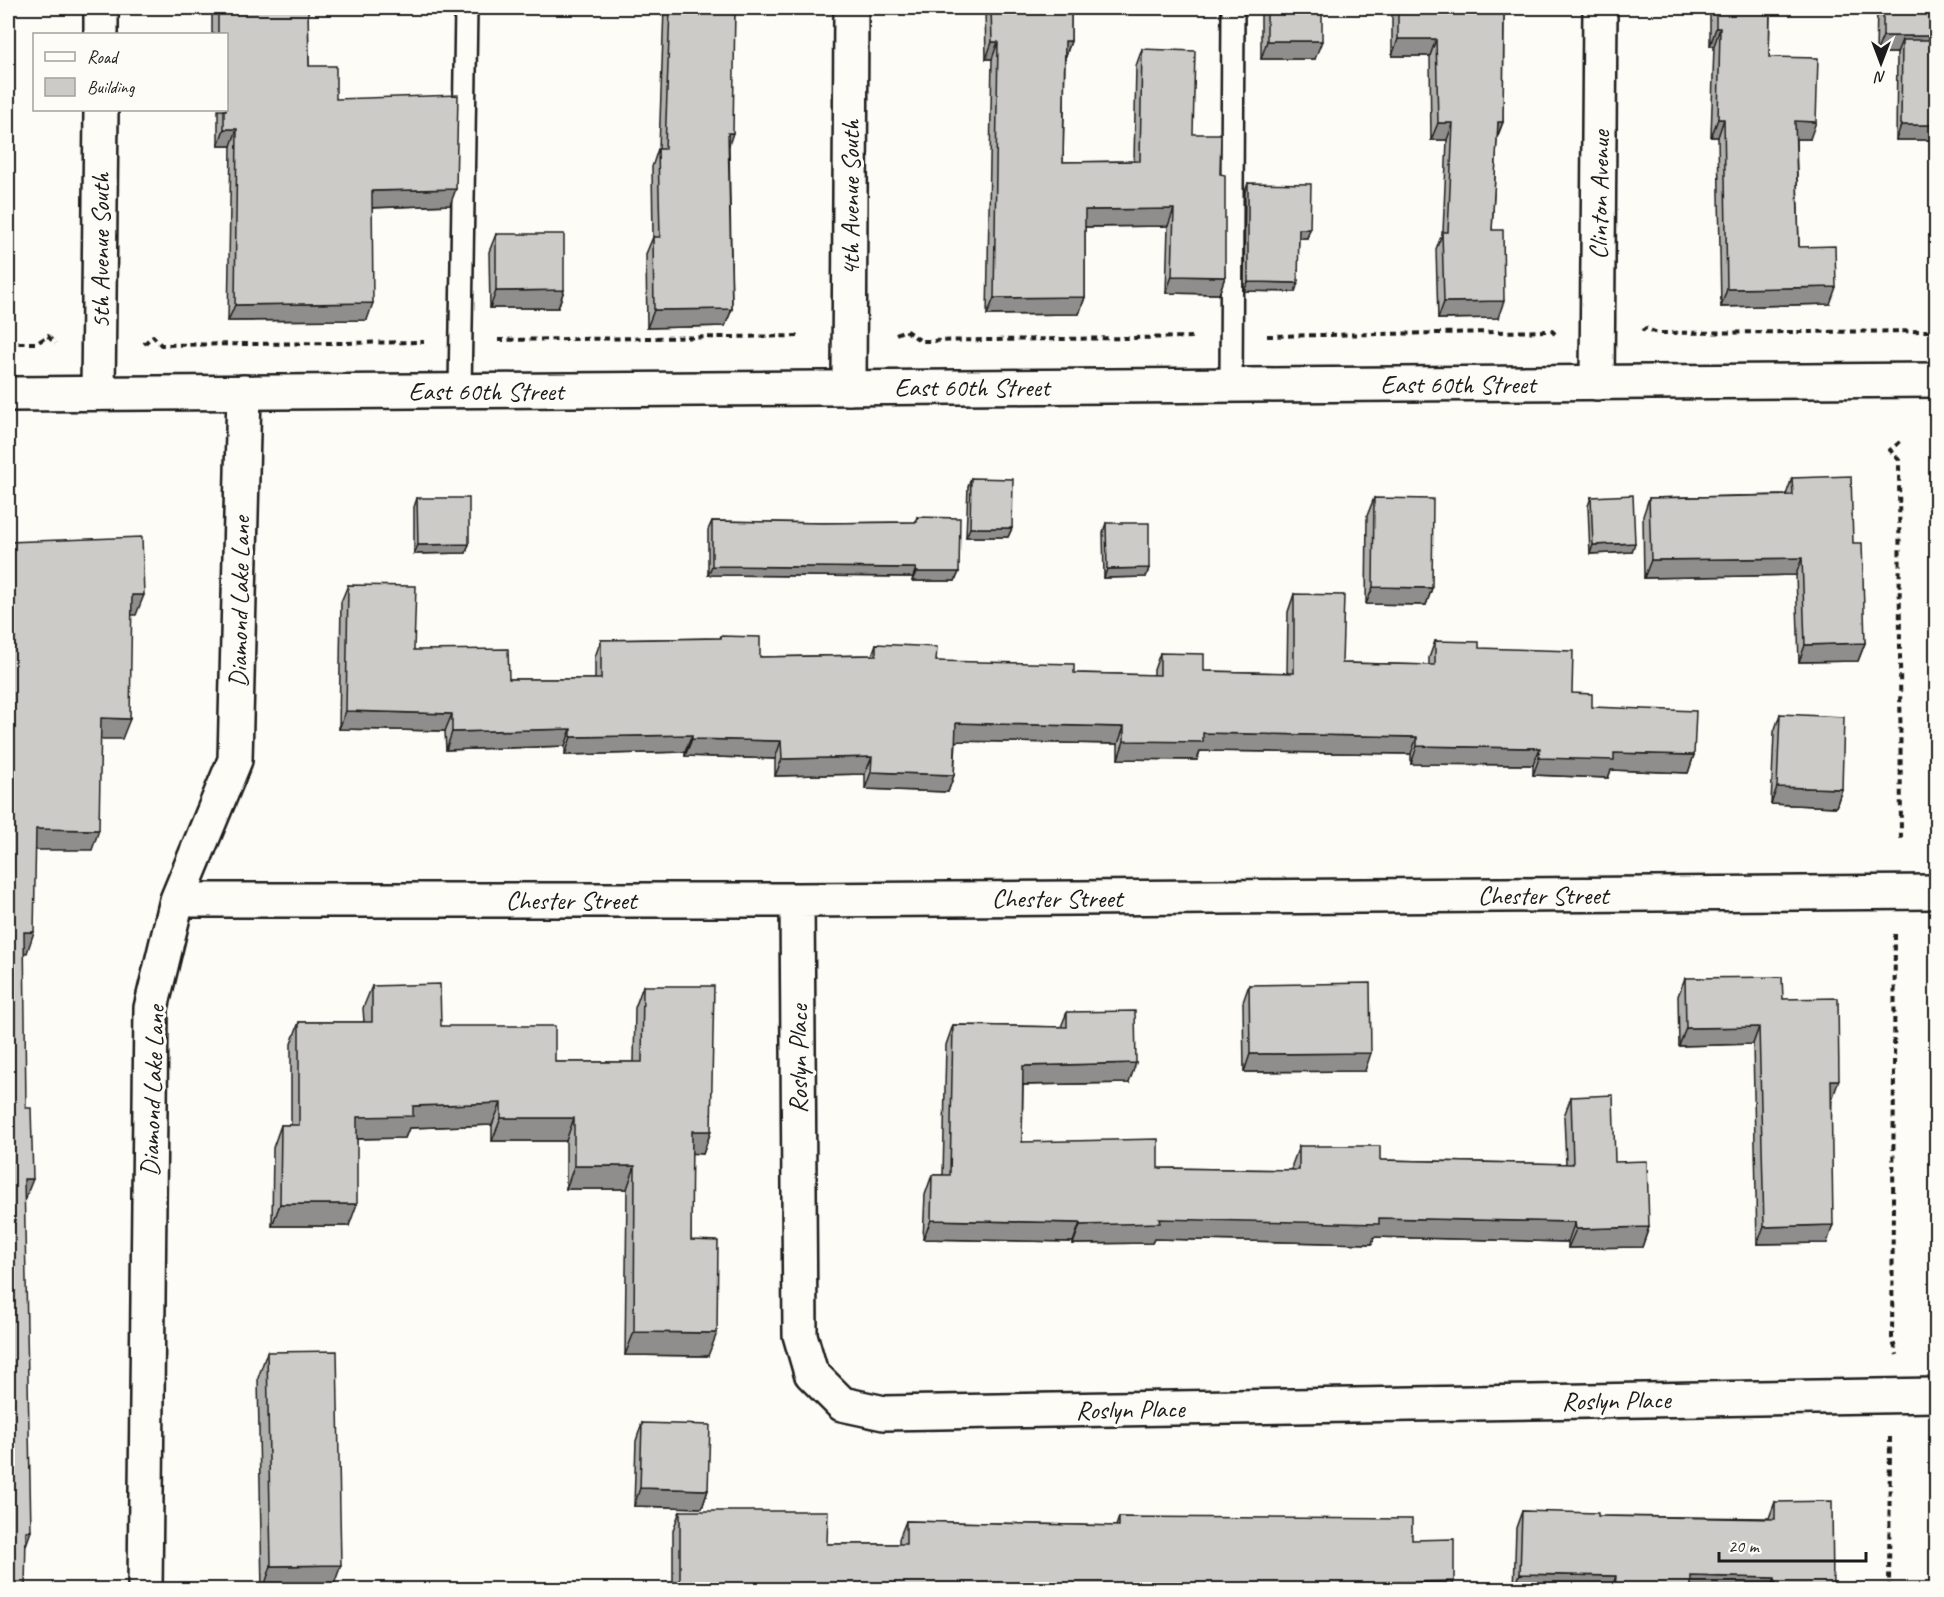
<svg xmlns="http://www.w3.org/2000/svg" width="1944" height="1597" viewBox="0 0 1944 1597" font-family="Caveat,sans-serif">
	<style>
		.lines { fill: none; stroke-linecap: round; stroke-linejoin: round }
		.lane-casing { stroke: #1c1c1c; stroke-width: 26 }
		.street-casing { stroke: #1c1c1c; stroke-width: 38 }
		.secondary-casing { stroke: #1c1c1c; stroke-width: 38 }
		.path { stroke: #1c1c1c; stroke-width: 4; stroke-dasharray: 6 4.5; stroke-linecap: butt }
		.lane { stroke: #fdfcf7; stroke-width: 21 }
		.street { stroke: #fdfcf7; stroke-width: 33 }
		.secondary { stroke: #fdfcf7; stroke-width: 33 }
		.wall { fill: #afafac; stroke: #1c1c1c; stroke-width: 1.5 }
		.shaded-wall { fill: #8f8e8c; stroke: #1c1c1c; stroke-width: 1.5 }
		.building { fill: #cccbc8; stroke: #1c1c1c; stroke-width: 1.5 }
		.labels { text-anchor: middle; stroke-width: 6; stroke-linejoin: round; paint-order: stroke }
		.street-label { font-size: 26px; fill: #1c1c1c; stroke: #fdfcf7 }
	</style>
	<rect width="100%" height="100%" fill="#fdfcf7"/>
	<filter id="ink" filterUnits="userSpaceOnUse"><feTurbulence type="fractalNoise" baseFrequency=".0167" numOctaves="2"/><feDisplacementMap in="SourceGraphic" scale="12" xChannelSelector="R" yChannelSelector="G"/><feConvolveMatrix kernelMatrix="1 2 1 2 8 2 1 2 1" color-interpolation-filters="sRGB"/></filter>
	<g filter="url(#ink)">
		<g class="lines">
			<!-- lane casing -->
			<g class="lane-casing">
				<path id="lane" d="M 1231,385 L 1233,8
					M 460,391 L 466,8"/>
			</g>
			<!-- street casing -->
			<g class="street-casing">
				<path id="street" d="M 101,34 L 101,8
					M 1597,383 L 1600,8
					M 849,388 L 851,8
					M 98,393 L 101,110
					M 177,900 L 797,900 L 1936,892
					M 797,900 L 800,1335 L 811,1373 L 842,1404 L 884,1413 L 1936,1395
					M 145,1590 L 151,1008 L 177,900 L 235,760 L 244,392"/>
			</g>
			<!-- secondary casing -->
			<g class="secondary-casing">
				<path id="secondary" d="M 8,394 L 1936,380"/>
			</g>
			<!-- path -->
			<path class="path" d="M 1642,331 L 1646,328 L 1657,333 L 1936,331
				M 896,334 L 905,330 L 921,341 L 1196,337
				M 1267,336 L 1552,331 L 1555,334
				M 498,340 L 802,336
				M 8,343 L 37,343 L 48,336 L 55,344
				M 144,344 L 153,336 L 161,345 L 424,342
				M 1900,442 L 1890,450 L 1899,460 L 1901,841
				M 1895,934 L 1892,1338 L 1897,1355
				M 1889,1590 L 1890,1437"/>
			<!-- lane -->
			<use href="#lane" class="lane"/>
			<!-- street -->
			<use href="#street" class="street"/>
			<!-- secondary -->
			<use href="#secondary" class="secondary"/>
		</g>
		<!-- wall -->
		<path class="wall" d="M 212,8 L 308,8 L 309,66 L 336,99 L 450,205 L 372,208 L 367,320 L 228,321 L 231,146 L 218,146 L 218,110 L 226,110 L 226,34 L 212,34 Z
			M 664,8 L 735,8 L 729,146 L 732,309 L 725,326 L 647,328 L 646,254 L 653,237 L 652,167 L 658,149 L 659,149 Z
			M 985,8 L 1071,8 L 1071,41 L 1065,58 L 1063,162 L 1134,161 L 1136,66 L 1142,49 L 1193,134 L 1220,174 L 1225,277 L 1219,294 L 1166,293 L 1168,226 L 1085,227 L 1085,297 L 1079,314 L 987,315 L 992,59 L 986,59 Z
			M 1261,8 L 1322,8 L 1315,59 L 1261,59 Z
			M 1392,8 L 1504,8 L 1503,122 L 1497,138 L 1492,230 L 1498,318 L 1438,319 L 1436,249 L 1443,232 L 1447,140 L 1431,140 L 1430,56 L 1392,56 Z
			M 1710,8 L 1770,8 L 1769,57 L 1810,139 L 1796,139 L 1799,247 L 1830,304 L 1721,307 L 1718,137 L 1711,137 L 1714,46 L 1710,46 Z
			M 1877,8 L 1934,8 L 1933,36 L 1932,40 L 1934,140 L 1896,140 L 1897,53 L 1876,53 Z
			M 1248,183 L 1310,229 L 1307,238 L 1299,238 L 1295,292 L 1244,291 L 1245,192 Z
			M 496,234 L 564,290 L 558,308 L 490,308 L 489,252 Z
			M 971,478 L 1012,528 L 1008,537 L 966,537 L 968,487 Z
			M 1792,478 L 1853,543 L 1865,643 L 1858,661 L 1799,662 L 1796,575 L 1644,578 L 1643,516 L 1649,498 L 1786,495 Z
			M 1591,497 L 1632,552 L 1590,554 L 1588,506 Z
			M 417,498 L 469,544 L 466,553 L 414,554 L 414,507 Z
			M 1374,498 L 1432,588 L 1426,605 L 1366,604 L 1367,516 Z
			M 917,517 L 959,572 L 955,581 L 912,581 L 913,577 L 708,575 L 708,530 L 712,521 L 822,523 L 915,522 Z
			M 1106,523 L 1149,568 L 1146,577 L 1104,578 L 1103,532 Z
			M 348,585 L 414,650 L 509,679 L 595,679 L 595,657 L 601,640 L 720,638 L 721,636 L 760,657 L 872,655 L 876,644 L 936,661 L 1074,673 L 1154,675 L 1154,670 L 1160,653 L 1204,671 L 1287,673 L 1288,612 L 1294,594 L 1342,663 L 1429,665 L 1429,658 L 1435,641 L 1479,648 L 1572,693 L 1592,707 L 1694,755 L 1688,773 L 1611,770 L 1608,778 L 1533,775 L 1533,765 L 1411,764 L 1411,754 L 1200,751 L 1197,760 L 1118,759 L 1118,744 L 956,741 L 954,775 L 948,792 L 865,789 L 865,774 L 775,776 L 775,759 L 685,756 L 685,752 L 565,755 L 565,746 L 446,750 L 445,731 L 339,729 L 341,602 Z
			M 1780,714 L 1842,789 L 1836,807 L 1771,804 L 1774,732 Z
			M 1685,978 L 1783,999 L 1833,1097 L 1832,1097 L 1827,1243 L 1757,1244 L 1753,1044 L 1679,1046 L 1678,996 Z
			M 1249,985 L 1365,1071 L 1244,1072 L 1243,1002 Z
			M 372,986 L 441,1026 L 555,1062 L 634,1062 L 635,1008 L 643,986 L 711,1131 L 703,1154 L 691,1153 L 691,1240 L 708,1356 L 625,1355 L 627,1189 L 566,1189 L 566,1141 L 492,1141 L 492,1125 L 409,1128 L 405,1138 L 357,1139 L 349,1226 L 272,1226 L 273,1148 L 281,1125 L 291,1125 L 291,1044 L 299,1022 L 364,1022 L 363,1008 Z
			M 1067,1012 L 1129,1083 L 1023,1085 L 1022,1142 L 1158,1168 L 1292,1170 L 1292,1165 L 1299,1146 L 1380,1160 L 1566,1164 L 1564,1116 L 1571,1097 L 1615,1162 L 1649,1227 L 1642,1247 L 1568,1248 L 1568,1242 L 1374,1237 L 1372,1244 L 1154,1239 L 1152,1243 L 1073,1244 L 1073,1242 L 923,1239 L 925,1195 L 932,1175 L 943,1175 L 946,1045 L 953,1025 L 1061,1027 Z
			M 267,1352 L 332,1590 L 262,1590 L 258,1378 Z
			M 642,1423 L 708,1490 L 702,1508 L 634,1506 L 636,1441 Z
			M 1775,1502 L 1833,1590 L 1514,1590 L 1516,1528 L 1522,1511 L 1598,1516 L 1769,1518 Z
			M 680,1511 L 827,1544 L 899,1544 L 899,1539 L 906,1521 L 1116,1526 L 1119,1517 L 1412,1540 L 1451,1590 L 673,1590 L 673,1530 Z"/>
		<!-- shaded-wall -->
		<path class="shaded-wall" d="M 1716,28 L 1720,28 L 1714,46 L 1710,46 Z
			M 1883,36 L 1933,36 L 1927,53 L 1902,40 L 1897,53 L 1876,53 Z
			M 1398,39 L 1436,39 L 1430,56 L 1392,56 Z
			M 1065,41 L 1071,41 L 1065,58 L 1059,58 Z
			M 1267,41 L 1322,41 L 1315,59 L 1261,59 Z
			M 992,42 L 998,42 L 992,59 L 986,59 Z
			M 1718,119 L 1724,119 L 1718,137 L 1711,137 Z
			M 1795,121 L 1816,122 L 1810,139 L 1789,139 Z
			M 1498,122 L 1503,122 L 1496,139 Z
			M 1438,123 L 1453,123 L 1447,140 L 1431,140 Z
			M 1901,125 L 1936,125 L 1936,133 L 1934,140 L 1896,140 Z
			M 224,129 L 237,129 L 231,146 L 218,146 Z
			M 728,133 L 733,133 L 727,151 Z
			M 456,189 L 450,205 L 366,208 L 372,191 Z
			M 1174,209 L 1168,226 L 1078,227 L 1085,210 Z
			M 1299,229 L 1310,229 L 1307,238 L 1295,238 Z
			M 1172,276 L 1225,277 L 1219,294 L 1166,293 Z
			M 1248,282 L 1298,283 L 1295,292 L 1244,291 Z
			M 1836,287 L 1830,304 L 1721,307 L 1727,289 Z
			M 564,290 L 558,308 L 490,308 L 496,291 Z
			M 1085,297 L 1079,314 L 987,315 L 994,298 Z
			M 1504,301 L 1498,318 L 1438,319 L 1444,302 Z
			M 373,303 L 367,320 L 228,321 L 235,305 Z
			M 732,309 L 725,326 L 647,328 L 654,310 Z
			M 970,528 L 1012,528 L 1008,537 L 966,537 Z
			M 1635,543 L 1632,552 L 1590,554 L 1593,545 Z
			M 469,544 L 466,553 L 414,554 L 418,545 Z
			M 1802,558 L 1796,575 L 1644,578 L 1651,560 Z
			M 712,566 L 916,568 L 913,577 L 708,575 Z
			M 1149,568 L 1146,577 L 1104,578 L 1107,569 Z
			M 916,572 L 959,572 L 955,581 L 912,581 Z
			M 1373,587 L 1432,588 L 1426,605 L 1366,604 Z
			M 132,595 L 144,595 L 136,615 L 125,615 Z
			M 1865,643 L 1858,661 L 1799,662 L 1805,645 Z
			M 346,711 L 452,714 L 445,731 L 339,729 Z
			M 101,718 L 130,719 L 122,739 L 93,739 Z
			M 956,723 L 1124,727 L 1118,744 L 950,741 Z
			M 571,729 L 565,746 L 446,750 L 452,732 Z
			M 1203,733 L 1417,737 L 1411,754 L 1200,751 L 1197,760 L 1118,759 L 1124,741 Z
			M 692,735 L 685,752 L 565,755 L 571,737 Z
			M 692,739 L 781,741 L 775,759 L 685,756 Z
			M 1417,746 L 1540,748 L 1533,765 L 1411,764 Z
			M 1614,753 L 1694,755 L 1688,773 L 1611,770 L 1608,778 L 1533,775 L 1539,758 Z
			M 872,757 L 865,774 L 775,776 L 782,759 Z
			M 871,772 L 954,775 L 948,792 L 865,789 Z
			M 1777,787 L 1842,789 L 1836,807 L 1771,804 Z
			M 36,829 L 99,830 L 92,850 L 28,850 Z
			M 24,932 L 34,932 L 27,953 L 16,952 Z
			M 1759,1027 L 1753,1044 L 1679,1046 L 1686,1028 Z
			M 1371,1053 L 1365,1071 L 1244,1072 L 1250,1054 Z
			M 1136,1063 L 1129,1083 L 1016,1085 L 1023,1066 Z
			M 1831,1080 L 1839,1080 L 1833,1097 L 1825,1097 Z
			M 501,1103 L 492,1125 L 409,1128 L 405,1138 L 349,1139 L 357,1117 L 413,1106 Z
			M 501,1118 L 574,1118 L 566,1141 L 492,1141 Z
			M 692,1131 L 711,1131 L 703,1154 L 683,1153 Z
			M 574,1166 L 635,1166 L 627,1189 L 566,1189 Z
			M 24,1179 L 33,1179 L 25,1199 L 17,1200 Z
			M 280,1204 L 357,1204 L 349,1226 L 272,1226 Z
			M 1379,1218 L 1575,1222 L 1568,1242 L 1374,1237 L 1372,1244 L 1154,1239 L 1152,1243 L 1073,1244 L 1080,1225 L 1159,1219 Z
			M 931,1220 L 1080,1223 L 1073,1242 L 923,1239 Z
			M 1833,1225 L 1827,1243 L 1757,1244 L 1764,1227 Z
			M 1649,1227 L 1642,1247 L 1568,1248 L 1576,1229 Z
			M 634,1332 L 717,1333 L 708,1356 L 625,1355 Z
			M 640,1488 L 708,1490 L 702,1508 L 634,1506 Z
			M 26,1531 L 31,1531 L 24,1551 Z
			M 341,1565 L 332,1590 L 263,1590 L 271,1566 Z
			M 1520,1574 L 1616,1576 L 1611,1590 L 1514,1590 Z
			M 1691,1576 L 1775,1578 L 1771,1590 L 1686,1590 Z
			M 1454,1581 L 1451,1590 L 1357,1590 L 1359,1583 Z"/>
		<!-- building -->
		<path class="building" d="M 218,8 L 308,8 L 309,66 L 336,66 L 336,99 L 458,95 L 456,189 L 372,191 L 373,303 L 235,305 L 237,129 L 224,129 L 224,110 L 226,110 L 226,34 L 218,34 Z
			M 670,8 L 735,8 L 733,133 L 728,133 L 732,309 L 654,310 L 653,237 L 660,237 L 658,149 L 665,149 Z
			M 991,8 L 1071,8 L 1071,41 L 1065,41 L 1063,162 L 1140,161 L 1142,49 L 1195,51 L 1193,134 L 1221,134 L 1220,174 L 1225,175 L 1225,277 L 1172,276 L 1174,209 L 1085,210 L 1085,297 L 994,298 L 998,42 L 992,42 Z
			M 1267,8 L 1322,8 L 1322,41 L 1267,41 Z
			M 1398,8 L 1504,8 L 1503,122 L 1498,122 L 1492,230 L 1503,230 L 1504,301 L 1444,302 L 1442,232 L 1448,232 L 1453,123 L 1438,123 L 1436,39 L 1398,39 Z
			M 1716,8 L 1770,8 L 1769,57 L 1818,58 L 1816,122 L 1795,121 L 1799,247 L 1835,246 L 1836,287 L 1727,289 L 1724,119 L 1718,119 L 1720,28 L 1716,28 Z
			M 1883,8 L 1934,8 L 1933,36 L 1883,36 Z
			M 1902,40 L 1936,40 L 1936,125 L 1901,125 Z
			M 1248,183 L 1311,184 L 1310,229 L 1299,229 L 1298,283 L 1248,282 Z
			M 496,234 L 564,234 L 564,290 L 496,291 Z
			M 1851,476 L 1853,543 L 1862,543 L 1865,643 L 1805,645 L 1802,558 L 1651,560 L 1649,498 L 1793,495 L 1792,478 Z
			M 971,478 L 1013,479 L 1012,528 L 970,528 Z
			M 1633,495 L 1635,543 L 1593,545 L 1591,497 Z
			M 417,498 L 469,498 L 469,544 L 418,545 Z
			M 1374,498 L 1433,499 L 1432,588 L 1373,587 Z
			M 917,517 L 960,518 L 959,572 L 916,572 L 916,568 L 712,566 L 712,521 L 822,523 L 917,522 Z
			M 1106,523 L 1149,523 L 1149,568 L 1107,569 Z
			M 142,537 L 144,595 L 132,595 L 130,719 L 101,718 L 99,830 L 36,829 L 34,932 L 24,932 L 26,1108 L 31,1108 L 33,1179 L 24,1179 L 31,1531 L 26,1531 L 25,1590 L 8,1590 L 8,542 Z
			M 348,585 L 416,586 L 414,650 L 508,649 L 509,679 L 601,679 L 601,640 L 721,638 L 721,636 L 760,637 L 760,657 L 876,655 L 876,644 L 937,647 L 936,661 L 1074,664 L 1074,673 L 1160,675 L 1160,653 L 1204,654 L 1204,671 L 1294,673 L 1294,594 L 1344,595 L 1342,663 L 1435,665 L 1435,641 L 1479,642 L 1479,648 L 1573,651 L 1572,693 L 1592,694 L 1592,707 L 1696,711 L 1694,755 L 1614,753 L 1614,760 L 1539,758 L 1540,748 L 1417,746 L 1417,737 L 1203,733 L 1203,742 L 1124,741 L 1124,727 L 956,723 L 954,775 L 871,772 L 872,757 L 782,759 L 781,741 L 692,739 L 692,735 L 571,737 L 571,729 L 452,732 L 452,714 L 346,711 Z
			M 1780,714 L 1844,717 L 1842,789 L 1777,787 Z
			M 1782,977 L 1783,999 L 1838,998 L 1839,1080 L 1831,1080 L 1833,1225 L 1764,1227 L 1759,1027 L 1686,1028 L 1685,978 Z
			M 1370,983 L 1371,1053 L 1250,1054 L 1249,985 Z
			M 440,984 L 441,1026 L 555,1026 L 555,1062 L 642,1062 L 643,986 L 714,986 L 711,1131 L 692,1131 L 691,1240 L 718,1241 L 717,1333 L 634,1332 L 635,1166 L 574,1166 L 574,1118 L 501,1118 L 501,1103 L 413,1106 L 413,1116 L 357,1117 L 357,1204 L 280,1204 L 281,1125 L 299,1125 L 299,1022 L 372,1022 L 372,986 Z
			M 1135,1011 L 1136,1063 L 1023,1066 L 1022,1142 L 1158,1139 L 1158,1168 L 1299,1170 L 1299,1146 L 1380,1146 L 1380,1160 L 1573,1164 L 1571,1097 L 1613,1095 L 1615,1162 L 1647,1161 L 1649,1227 L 1576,1229 L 1575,1222 L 1379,1218 L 1379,1224 L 1159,1219 L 1160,1223 L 1080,1225 L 1080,1223 L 931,1220 L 932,1175 L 950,1175 L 953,1025 L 1067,1027 L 1067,1012 Z
			M 337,1351 L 341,1565 L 271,1566 L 267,1352 Z
			M 642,1423 L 710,1425 L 708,1490 L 640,1488 Z
			M 1832,1501 L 1833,1590 L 1776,1590 L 1775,1578 L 1691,1576 L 1691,1590 L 1615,1590 L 1616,1576 L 1520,1574 L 1522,1511 L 1598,1513 L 1598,1516 L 1775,1519 L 1775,1502 Z
			M 680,1511 L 828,1511 L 827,1544 L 906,1544 L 906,1521 L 1119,1526 L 1119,1517 L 1412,1519 L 1412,1540 L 1454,1539 L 1454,1581 L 1359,1583 L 1359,1590 L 680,1590 Z"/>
	</g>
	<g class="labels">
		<!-- street labels -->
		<g class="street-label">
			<text transform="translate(1599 195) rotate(-89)" y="9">Clinton Avenue</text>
			<text transform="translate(850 198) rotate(-90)" y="9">4th Avenue South</text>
			<text transform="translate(100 251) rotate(-90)" y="9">5th Avenue South</text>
			<text x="1458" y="393">East 60th Street</text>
			<text x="972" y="396">East 60th Street</text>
			<text x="486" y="400">East 60th Street</text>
			<text transform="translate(239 602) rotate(-89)" y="9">Diamond Lake Lane</text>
			<text x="1543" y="904">Chester Street</text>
			<text x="1057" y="907">Chester Street</text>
			<text x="571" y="909">Chester Street</text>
			<text transform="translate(798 1059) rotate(-90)" y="9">Roslyn Place</text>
			<text transform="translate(152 1091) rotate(-88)" y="9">Diamond Lake Lane</text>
			<text transform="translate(1616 1400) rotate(-1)" y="9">Roslyn Place</text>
			<text transform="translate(1130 1409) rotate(-1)" y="9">Roslyn Place</text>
		</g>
	</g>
	<!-- margin -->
	<rect width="1944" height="1597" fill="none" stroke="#fdfcf7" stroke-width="30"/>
	<rect x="15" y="15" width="1914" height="1567" fill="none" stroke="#1c1c1c" stroke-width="2" filter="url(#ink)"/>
	<!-- legend -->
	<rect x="33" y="33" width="195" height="78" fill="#fdfcf7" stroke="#a3a29f" stroke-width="1.5"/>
	<rect x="45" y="52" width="30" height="9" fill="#fdfcf7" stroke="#a3a29f" stroke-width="1.5"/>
	<text x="87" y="63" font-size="18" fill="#1c1c1c">Road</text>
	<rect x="45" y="78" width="30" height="18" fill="#cccbc8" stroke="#a3a29f" stroke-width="1.5"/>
	<text x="87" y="93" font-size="18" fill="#1c1c1c">Building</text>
	<!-- north arrow -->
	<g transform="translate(1881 63) rotate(180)" stroke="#fdfcf7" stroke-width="4.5" paint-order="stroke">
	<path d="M0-4.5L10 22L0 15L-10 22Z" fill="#1c1c1c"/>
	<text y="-9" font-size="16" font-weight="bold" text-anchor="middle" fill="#1c1c1c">N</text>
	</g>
	<!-- scale -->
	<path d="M1719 1552v9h147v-9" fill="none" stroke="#1c1c1c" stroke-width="3"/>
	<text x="1728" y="1552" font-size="18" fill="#1c1c1c" stroke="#fdfcf7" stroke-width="4.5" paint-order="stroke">20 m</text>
</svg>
